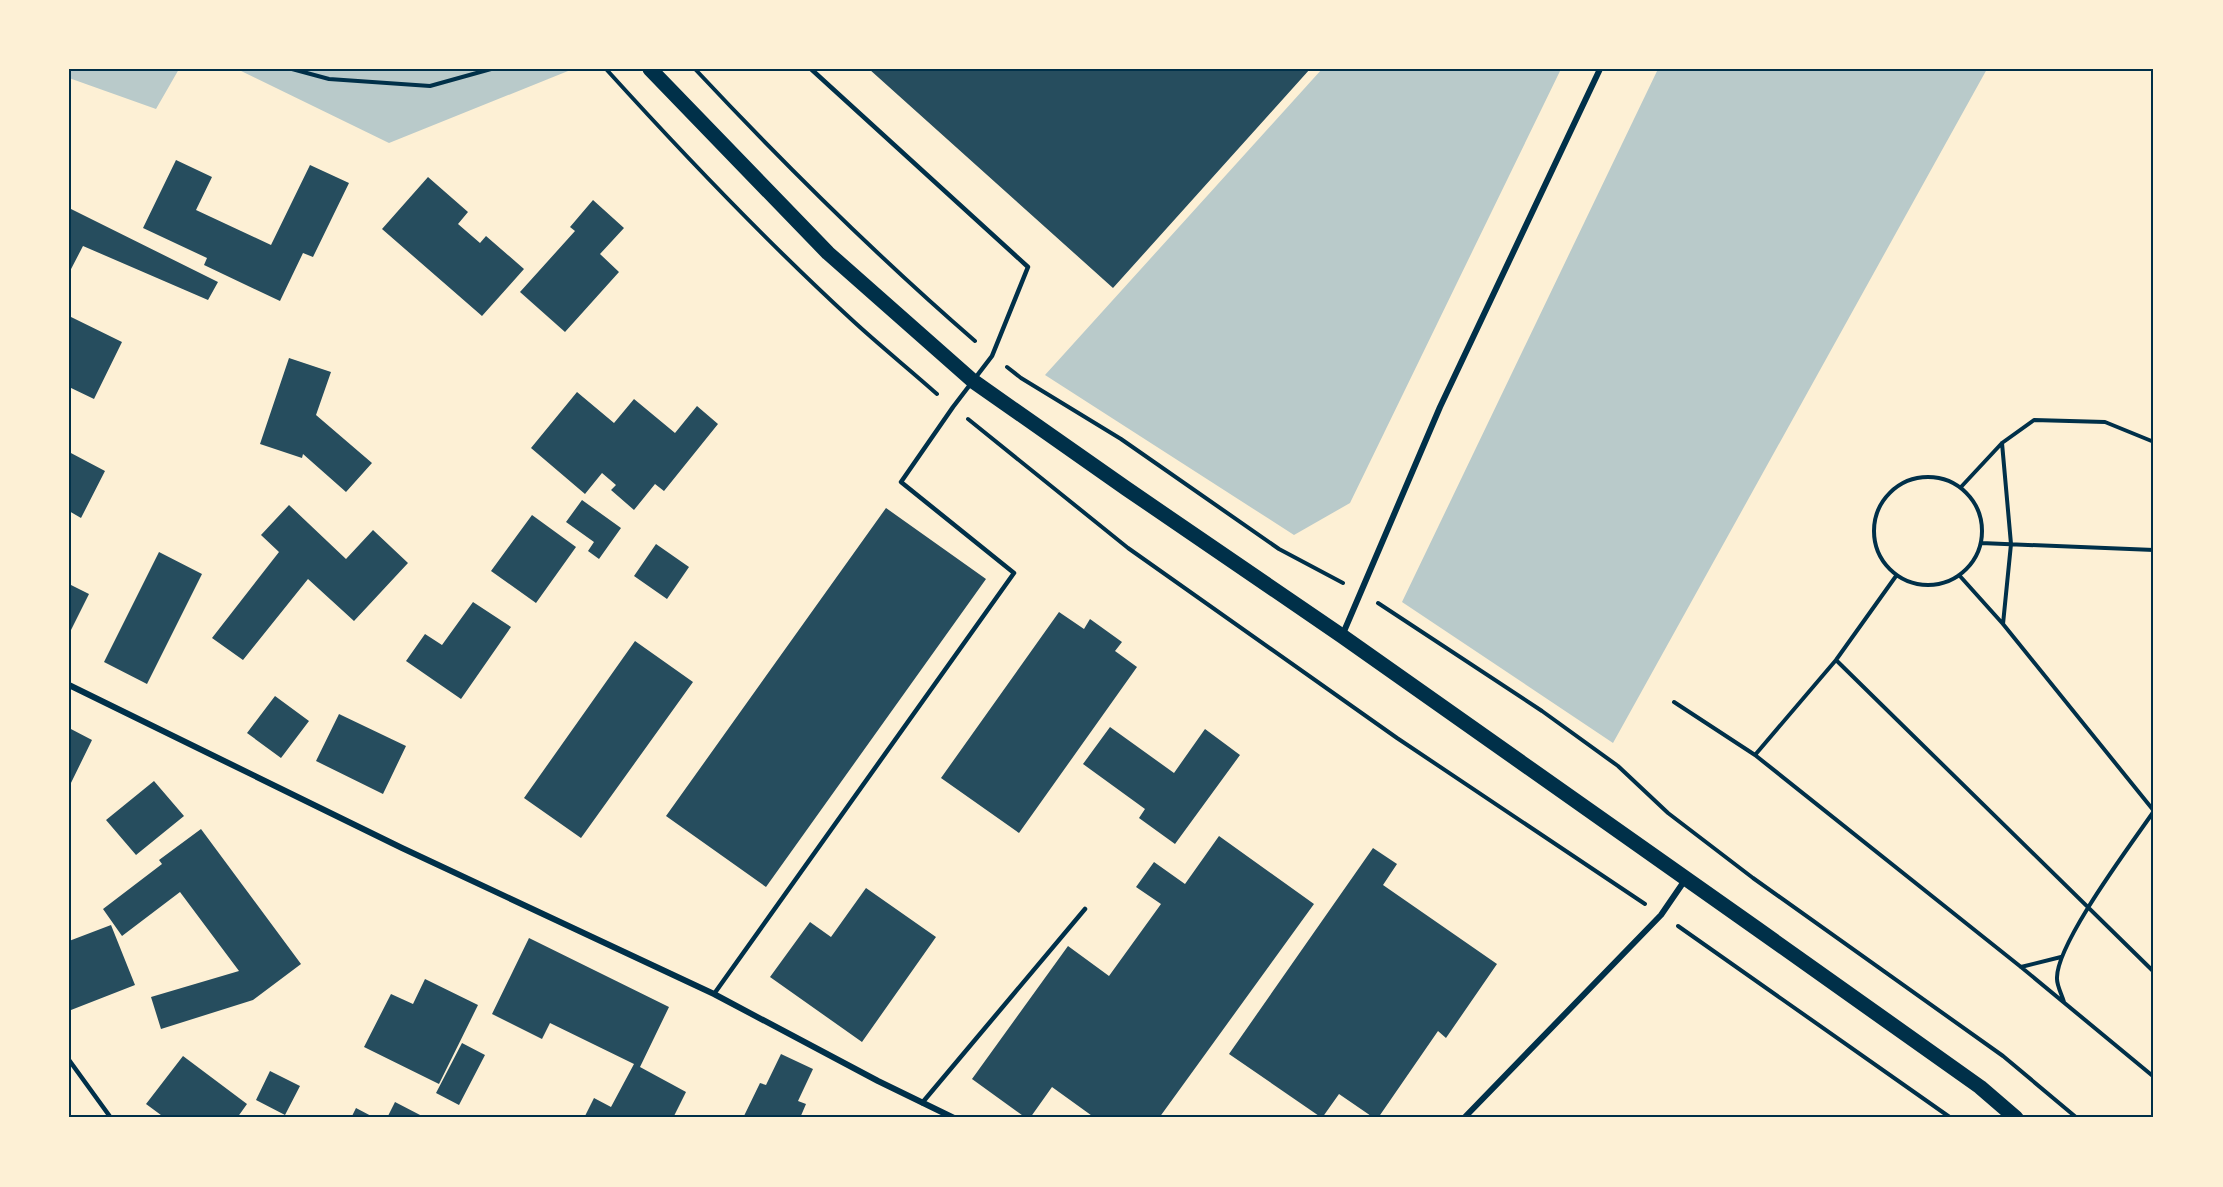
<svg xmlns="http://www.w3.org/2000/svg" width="2223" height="1187" viewBox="0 0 2223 1187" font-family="'Roboto Condensed',sans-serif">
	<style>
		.green { fill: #b9caca }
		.building { fill: #264d5e }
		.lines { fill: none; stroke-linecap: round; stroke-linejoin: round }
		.path { stroke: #003049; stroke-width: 4 }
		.service { stroke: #003049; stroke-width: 4.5 }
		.minor { stroke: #003049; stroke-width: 6 }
		.primary { stroke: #003049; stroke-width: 15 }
		.neatline { fill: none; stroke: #003049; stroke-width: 2 }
	</style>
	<rect width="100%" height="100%" fill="#fdf0d5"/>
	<!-- green -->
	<path class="green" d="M 69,69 L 179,69 L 156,109 L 69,78 Z
		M 237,69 L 573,69 L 389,143 Z
		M 1322,69 L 1561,69 L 1350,503 L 1294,535 L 1045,375 Z
		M 1658,69 L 1987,69 L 1613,743 L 1402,602 Z"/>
	<!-- building -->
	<path class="building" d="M 869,69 L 1310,69 L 1113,288 Z
		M 176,160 L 212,177 L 196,210 L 271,245 L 310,165 L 349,183 L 313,257 L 303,253 L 280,301 L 204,265 L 207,258 L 143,228 Z
		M 428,177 L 468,212 L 458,224 L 480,243 L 486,236 L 524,269 L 482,316 L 382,229 Z
		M 593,200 L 624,228 L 600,254 L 619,272 L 565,332 L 520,292 L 575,231 L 570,227 Z
		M 69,208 L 218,282 L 208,300 L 83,246 L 69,273 Z
		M 69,316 L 122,342 L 94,399 L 69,387 Z
		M 289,358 L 331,372 L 316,415 L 372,463 L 346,492 L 303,454 L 302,458 L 260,444 Z
		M 577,392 L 614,423 L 634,399 L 675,433 L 697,406 L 718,424 L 664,491 L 655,484 L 634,510 L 611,490 L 616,485 L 602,473 L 585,494 L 531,448 Z
		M 69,452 L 105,471 L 81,518 L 69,511 Z
		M 582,500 L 621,528 L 599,559 L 588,551 L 594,542 L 566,522 Z
		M 289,505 L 346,559 L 373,530 L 408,563 L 354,621 L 308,579 L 243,660 L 212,638 L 279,552 L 261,535 Z
		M 886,508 L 986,579 L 766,887 L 666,816 Z
		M 532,515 L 576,547 L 536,603 L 491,571 Z
		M 656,544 L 689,567 L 667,599 L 634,576 Z
		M 159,552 L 202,574 L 147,684 L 104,662 Z
		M 69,584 L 89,594 L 69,634 Z
		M 473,602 L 511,627 L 461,699 L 406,661 L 425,634 L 442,645 Z
		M 1059,612 L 1084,629 L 1090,619 L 1122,642 L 1115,651 L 1137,667 L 1019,833 L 941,778 Z
		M 635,641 L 693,682 L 581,838 L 524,798 Z
		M 275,696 L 309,721 L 281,758 L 247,733 Z
		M 339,714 L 406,746 L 383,794 L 316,761 Z
		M 1110,727 L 1174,773 L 1205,729 L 1240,755 L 1175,844 L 1139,818 L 1145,809 L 1083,764 Z
		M 69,728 L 92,740 L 69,787 Z
		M 154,781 L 184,816 L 136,855 L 106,820 Z
		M 201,829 L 301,964 L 253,1000 L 161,1029 L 151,997 L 239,971 L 180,892 L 122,936 L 103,909 L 162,864 L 159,860 Z
		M 1219,836 L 1314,904 L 1159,1118 L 1095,1118 L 1052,1087 L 1030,1118 L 1026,1118 L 972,1079 L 1068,946 L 1109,976 L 1161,904 L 1136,887 L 1154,862 L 1185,884 Z
		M 1373,848 L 1397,864 L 1383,885 L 1497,964 L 1446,1038 L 1438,1031 L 1378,1118 L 1374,1118 L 1339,1094 L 1322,1118 L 1229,1054 Z
		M 866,888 L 936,937 L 862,1042 L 770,977 L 810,922 L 831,937 Z
		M 111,925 L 135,985 L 71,1010 L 69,1004 L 69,941 Z
		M 529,938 L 669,1007 L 640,1067 L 686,1092 L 673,1118 L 584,1118 L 594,1098 L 611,1107 L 634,1064 L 550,1023 L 542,1039 L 492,1014 Z
		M 425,979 L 478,1005 L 439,1084 L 364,1047 L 391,994 L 413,1004 Z
		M 462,1043 L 485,1055 L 459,1105 L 436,1093 Z
		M 781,1054 L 813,1069 L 798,1101 L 806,1104 L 800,1118 L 743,1118 L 760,1083 L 766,1085 Z
		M 183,1056 L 247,1104 L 237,1118 L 165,1118 L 146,1104 Z
		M 270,1071 L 300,1086 L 285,1115 L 256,1100 Z
		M 395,1102 L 422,1116 L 421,1118 L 387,1118 Z
		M 356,1108 L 375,1118 L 351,1118 Z"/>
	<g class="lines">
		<!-- path -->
		<path class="path" d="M 292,69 L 329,79 L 430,86 L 491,69
			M 606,69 C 684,155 765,240 851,319 C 879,345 909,369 937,394
			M 695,69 C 784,164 877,256 975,341
			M 1007,367 L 1021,378 L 1121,439 L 1279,549 L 1343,583
			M 968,419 L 1128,548 L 1397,738 L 1645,904
			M 2002,443 L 2011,544 L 2003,624
			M1874 531a54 54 0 1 1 108 0a54 54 0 1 1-108 0Z
			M 1961,487 L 2002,443 L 2034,420 L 2105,422 L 2154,442
			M 1981,543 L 2154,550
			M 1959,575 L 2003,624 L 2154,811
			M 1896,576 L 1836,660 L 1755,755 L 2021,967 L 2154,1077
			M 1378,603 L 1542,711 L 1618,766 L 1668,813 L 1753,878 L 2003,1056 L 2077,1118
			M 1836,660 L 2154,972
			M 1674,702 L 1755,755
			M 1678,926 L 1951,1118
			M 2021,967 L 2061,957
			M 2064,1002 C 2062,995 2057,986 2057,979 C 2055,945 2132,843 2154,811"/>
		<!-- service -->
		<path class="service" d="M 714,994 L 1014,573 L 901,482 L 953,407 L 992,356 L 1028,267 L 811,69
			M 69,1060 L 111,1118
			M 922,1103 L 1085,909"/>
		<!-- minor -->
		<path class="minor" d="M 1342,636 L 1440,407 L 1600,69
			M 69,685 L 402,848 L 714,994 L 878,1081 L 954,1118
			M 1464,1118 L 1661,915 L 1685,880"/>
		<!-- primary -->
		<path class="primary" d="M 650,69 L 828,253 L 973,381 L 1127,489 L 1342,636 L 1756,928 L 1980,1087 L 2016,1118"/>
	</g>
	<!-- border -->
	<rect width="2223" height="1187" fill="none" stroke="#fdf0d5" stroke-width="141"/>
	<rect x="70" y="70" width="2082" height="1046" class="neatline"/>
</svg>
